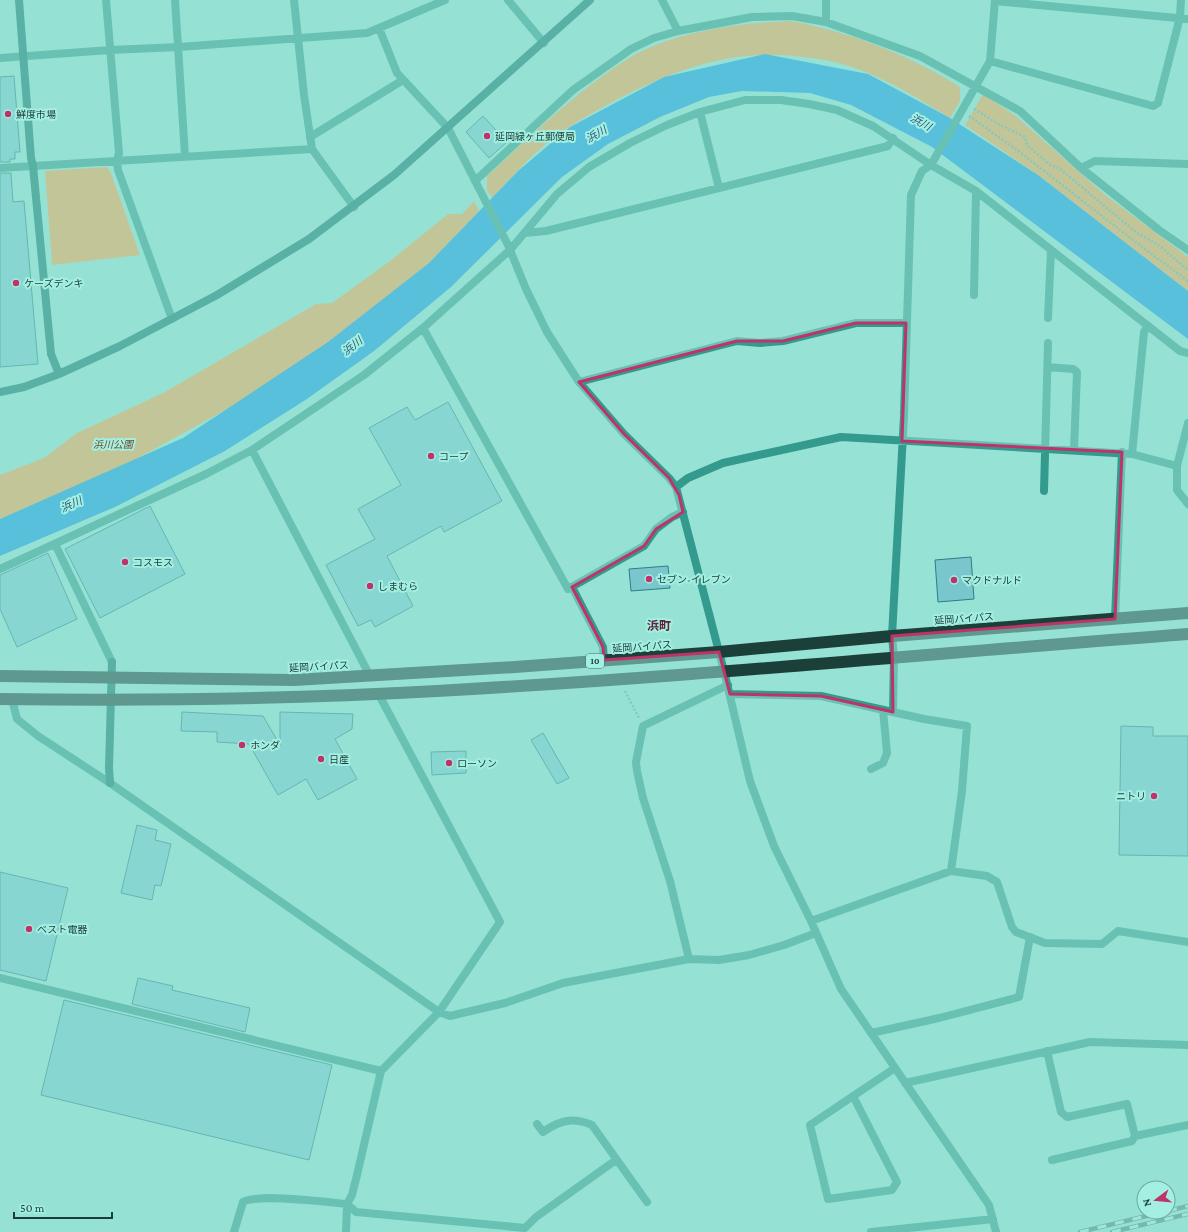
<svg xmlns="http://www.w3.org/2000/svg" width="1188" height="1232" viewBox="0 0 1188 1232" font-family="'Crimson Pro','Noto Sans JP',serif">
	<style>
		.green { fill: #f9a34f }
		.water { fill: #0f97e3 }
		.building { fill: #79c7cd; stroke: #2d7e85 }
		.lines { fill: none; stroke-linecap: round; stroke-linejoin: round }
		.path { stroke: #6daaa0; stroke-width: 2.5; stroke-dasharray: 2 2; stroke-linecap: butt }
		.street { stroke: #339a8d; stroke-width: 8 }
		.secondary { stroke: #0f7569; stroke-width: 8 }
		.highway { stroke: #1b3f39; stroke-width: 12 }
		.rail-casing { stroke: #53867e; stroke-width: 4.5 }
		.rail { stroke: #a3efe2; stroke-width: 3; stroke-dasharray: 9; stroke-linecap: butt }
		.marked { fill: none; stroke: #bf3368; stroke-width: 3; stroke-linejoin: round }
		.poi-dot { fill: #bf3368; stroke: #a3efe2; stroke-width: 1.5 }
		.labels { text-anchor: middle; stroke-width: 4; stroke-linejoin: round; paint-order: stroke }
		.shield { fill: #a3efe2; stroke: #44726a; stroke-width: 1 }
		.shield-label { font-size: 9px; font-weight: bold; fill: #1c3c37 }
		.poi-label { font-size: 10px; fill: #1c3c37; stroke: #a3efe2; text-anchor: start }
		.park-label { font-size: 10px; font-style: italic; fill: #704a26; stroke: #a3efe2 }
		.street-label { font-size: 10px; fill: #1c3c37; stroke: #a3efe2 }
		.water-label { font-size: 11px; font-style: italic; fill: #2c5979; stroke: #a3efe2 }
		.quarter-label { font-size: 12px; font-weight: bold; fill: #642037; stroke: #a3efe2 }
	</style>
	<rect width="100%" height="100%" fill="#96e2d5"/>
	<!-- green -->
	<path class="green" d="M 791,21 C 847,31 912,56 960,87 L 960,101 L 950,118 C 911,94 870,68 824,60 C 741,45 682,65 609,104 C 591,114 572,124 555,137 C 532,154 512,177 492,198 L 487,190 L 487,176 C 525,141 562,105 604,75 C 619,64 634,54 651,47 C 694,29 744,23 791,21 Z
		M 983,94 L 1016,116 L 1104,194 L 1188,257 L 1188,291 L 1038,175 L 965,125 Z
		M 107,167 L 111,173 L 140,255 L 52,265 L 45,171 Z
		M 474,201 L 479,211 L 429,263 L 348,329 L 274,380 L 229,408 L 127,464 L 0,519 L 0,475 L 44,458 L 77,433 L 163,393 L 316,304 L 332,303 L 390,261 L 448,214 L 462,214 Z"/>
	<!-- water -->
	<path class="water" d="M 765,54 L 868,74 L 950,118 L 1038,175 L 1188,291 L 1188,339 L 932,147 L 851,105 L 810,93 L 742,91 L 709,97 L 660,117 L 608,144 L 562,177 L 451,287 L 374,351 L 307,399 L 225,451 L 115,507 L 0,556 L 0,519 L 183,438 L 328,342 L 429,263 L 518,171 L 570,127 L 664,77 Z"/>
	<!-- building -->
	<path class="building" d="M 14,76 L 20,152 L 15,152 L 15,159 L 10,159 L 10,162 L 0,162 L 0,77 Z
		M 483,116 L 507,142 L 489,158 L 466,132 Z
		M 0,173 L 11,173 L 13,202 L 24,201 L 38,364 L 0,367 Z
		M 448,402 L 502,501 L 444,532 L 441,526 L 387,556 L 413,606 L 375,627 L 371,620 L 358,626 L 326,565 L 375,539 L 358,509 L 401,485 L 369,428 L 407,407 L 415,420 Z
		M 150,506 L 185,574 L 100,618 L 65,549 Z
		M 48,553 L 77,619 L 17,647 L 0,609 L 0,575 Z
		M 971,557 L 974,599 L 938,602 L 935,560 Z
		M 668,566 L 670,588 L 631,591 L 629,569 Z
		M 182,712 L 263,716 L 280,745 L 280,712 L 353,714 L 352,729 L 335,739 L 357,779 L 318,800 L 306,779 L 278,795 L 249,744 L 217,742 L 217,732 L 181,731 Z
		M 1121,726 L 1153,727 L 1153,736 L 1188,736 L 1188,856 L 1119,855 Z
		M 543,733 L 569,778 L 557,784 L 531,740 Z
		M 466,751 L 466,773 L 432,775 L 431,752 Z
		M 137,825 L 157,830 L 155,840 L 171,844 L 161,886 L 155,885 L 152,900 L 121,893 Z
		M 0,872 L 68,888 L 46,981 L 0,970 Z
		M 138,978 L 173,986 L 172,990 L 250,1008 L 245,1032 L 132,1004 Z
		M 64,1000 L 332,1065 L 309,1160 L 41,1095 Z"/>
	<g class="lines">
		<!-- path -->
		<path class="path" d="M 974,109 L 1000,125 L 1025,137 L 1027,145 L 1050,165 L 1059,168 L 1137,233 L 1157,244 L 1188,270
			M 969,116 L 1017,150 L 1129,237 L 1188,281
			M 625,691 L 639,718"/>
		<!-- street -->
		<path class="street" d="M 106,0 L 119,153 L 117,161 L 118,170 L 172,319
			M 175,0 L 185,156
			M 294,0 L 304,95 L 312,149 L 354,207
			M 508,0 L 544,43
			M 662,0 L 678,31
			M 995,1 L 1188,19
			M 826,22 L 826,0
			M 379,28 L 445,0
			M 0,58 L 110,50 L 179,47 L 367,33 L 379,28 L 397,73 L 448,128 L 508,245 L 526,289 L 547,332 L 579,382 L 624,434 L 669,478 L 676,487 L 724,671 L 750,781 L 774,846 L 811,921 L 841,989 L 989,1205 L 996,1232
			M 990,61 L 1153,106 L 1158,103 L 1180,17 L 1181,0
			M 700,112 L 719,188
			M 310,137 L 403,80
			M 0,168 L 312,149
			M 1081,168 L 1095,161 L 1188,164
			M 475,181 L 573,90 L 631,49 L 654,38 L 678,31 L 752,17 L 792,16 L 826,22 L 920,56 L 1020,111 L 1081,168 L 1159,230 L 1188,250
			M 525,233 L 546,231 L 888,146 L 893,138
			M 974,295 L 976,191
			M 1048,318 L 1051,250
			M 423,328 L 568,589 L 644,546 L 656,529 L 672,517 L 683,512
			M 1048,367 L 1073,369 L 1077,372 L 1074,450
			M 579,382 L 737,341 L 760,343 L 783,341 L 856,323 L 906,323
			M 252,450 L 370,676
			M 1132,454 L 1144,332 L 1148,326
			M 1177,466 L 1188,423
			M 676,487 L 688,478 L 723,463 L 841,437 L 1132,454 L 1177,466 L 1177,490 L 1188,504
			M 1044,491 L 1048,343
			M 55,544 L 112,662
			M 0,569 L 206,474 L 252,450 L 364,375 L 423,328 L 510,250 L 557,194 L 589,167 L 630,143 L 667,125 L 700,112 L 745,100 L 781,100 L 809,104 L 837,110 L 873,126 L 931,165 L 976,191 L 1180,351 L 1188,353
			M 572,587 L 603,647 L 604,660
			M 1115,619 L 1122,452
			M 730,694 L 821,696 L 924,719 L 967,726 L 962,791 L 951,871
			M 12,699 L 17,719 L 38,736 L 110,783 L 439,1012 L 500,922 L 378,693
			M 893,712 L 894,657 L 892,636 L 904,416 L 911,195 L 922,171 L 931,165 L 990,61 L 995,0
			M 871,769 L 883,763 L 887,753 L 883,710
			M 811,921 L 951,871 L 987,876 L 997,882 L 1012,927 L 1016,932 L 1045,943 L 1102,944 L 1118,931 L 1188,942
			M 689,959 L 670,881 L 643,798 L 637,771 L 636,762 L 643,726 L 728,685
			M 0,978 L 381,1071
			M 871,1033 L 939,1018 L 1019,997 L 1030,937
			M 1047,1051 L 1061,1112 L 1067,1117 L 1127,1104 L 1135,1136 L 1188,1125
			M 905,1083 L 1090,1042 L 1188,1045
			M 853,1096 L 897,1182 L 892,1190 L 828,1199 L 810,1125 L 895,1068
			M 537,1124 L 543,1132 C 560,1120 573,1117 592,1125 L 647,1202
			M 1052,1160 L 1132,1141 L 1135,1136
			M 347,1204 L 356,1212 L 525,1228 L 536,1217 L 616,1160
			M 234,1232 L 243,1202 C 258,1193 326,1202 347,1204 L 352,1195 L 357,1175 L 381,1071 L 439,1012 L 450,1016 L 505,1003 L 563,983 L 689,959 L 719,960 L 749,955 L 784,945 L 816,933
			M 346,1232 L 347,1204
			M 871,1232 L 993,1219"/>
		<!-- secondary -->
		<path class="secondary" d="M 19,0 L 31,158 L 33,166 L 51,354 L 59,374
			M 0,392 L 24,387 L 59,374 L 120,346 L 217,295 L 309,239 L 394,175 L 590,0
			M 110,783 L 109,768 L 112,662"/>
		<!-- highway -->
		<path class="highway" d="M 0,676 L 294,680 L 515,667 L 719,652 L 892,636 L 1188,613
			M 0,699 C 145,701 292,699 437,691 C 687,677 938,653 1188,634"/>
		<!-- rail casing -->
		<g class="rail-casing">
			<path id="rail" d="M 1168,1211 L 1188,1206
				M 1080,1232 L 1163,1212
				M 1112,1232 L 1188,1214"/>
		</g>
		<!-- rail -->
		<use href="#rail" class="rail"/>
	</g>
	<!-- marked area -->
	<path d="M0 0H1188V1232H0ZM 856,323 L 906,323 L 902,441 L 1122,452 L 1115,619 L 892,636 L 893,712 L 821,696 L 730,694 L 719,652 L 604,660 L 603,647 L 572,587 L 644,546 L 656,529 L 683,512 L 679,495 L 669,478 L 624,434 L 579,382 L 737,341 L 783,341 Z" fill="#96e2d5" fill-opacity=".55" fill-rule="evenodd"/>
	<path class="marked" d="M 856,323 L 906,323 L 902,441 L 1122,452 L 1115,619 L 892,636 L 893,712 L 821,696 L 730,694 L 719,652 L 604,660 L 603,647 L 572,587 L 644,546 L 656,529 L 683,512 L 679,495 L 669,478 L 624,434 L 579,382 L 737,341 L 783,341 Z"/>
	<!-- markers -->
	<g class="poi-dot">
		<circle cx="8" cy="114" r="4"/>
		<circle cx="487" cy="136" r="4"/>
		<circle cx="16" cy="283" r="4"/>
		<circle cx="431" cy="456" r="4"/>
		<circle cx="125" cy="562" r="4"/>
		<circle cx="649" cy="579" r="4"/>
		<circle cx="954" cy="580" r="4"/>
		<circle cx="370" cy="586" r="4"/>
		<circle cx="242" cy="745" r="4"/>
		<circle cx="321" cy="759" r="4"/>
		<circle cx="449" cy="763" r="4"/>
		<circle cx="1154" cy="796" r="4"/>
		<circle cx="29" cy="929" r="4"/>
	</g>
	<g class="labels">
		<!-- shield labels -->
		<rect class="shield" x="586" y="654" width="18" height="14" rx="3"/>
		<g class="shield-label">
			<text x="595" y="664">10</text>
		</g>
		<!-- poi labels -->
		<g class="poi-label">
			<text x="16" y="118">鮮度市場</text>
			<text x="495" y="140">延岡緑ヶ丘郵便局</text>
			<text x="24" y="287">ケーズデンキ</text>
			<text x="439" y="460">コープ</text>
			<text x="133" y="566">コスモス</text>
			<text x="657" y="583">セブン-イレブン</text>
			<text x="962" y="584">マクドナルド</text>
			<text x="378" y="590">しまむら</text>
			<text x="250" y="749">ホンダ</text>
			<text x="329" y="763">日産</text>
			<text x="457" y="767">ローソン</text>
			<text x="1146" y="800" text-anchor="end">ニトリ</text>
			<text x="37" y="933">ベスト電器</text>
		</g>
		<!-- park labels -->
		<g class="park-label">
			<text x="113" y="448">浜川公園</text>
		</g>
		<!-- street labels -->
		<g class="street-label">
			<text transform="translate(964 618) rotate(-4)" y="4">延岡バイパス</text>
			<text transform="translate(642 646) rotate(-4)" y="4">延岡バイパス</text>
			<text transform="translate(319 666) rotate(-3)" y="4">延岡バイパス</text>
		</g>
		<!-- water labels -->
		<g class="water-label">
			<text transform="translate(921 122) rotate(29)" y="4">浜川</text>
			<text transform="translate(596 134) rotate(-30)" y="4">浜川</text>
			<text transform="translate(352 346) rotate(-38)" y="4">浜川</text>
			<text transform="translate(71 504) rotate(-24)" y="4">浜川</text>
		</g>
		<!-- quarter labels -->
		<g class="quarter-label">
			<text x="659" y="630">浜町</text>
		</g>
	</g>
	<!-- north arrow -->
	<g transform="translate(1156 1200) rotate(254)"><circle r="19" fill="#a3efe2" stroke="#6da79e"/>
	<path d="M0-3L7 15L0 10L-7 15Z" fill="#bf3368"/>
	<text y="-6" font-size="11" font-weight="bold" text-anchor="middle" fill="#1c3c37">N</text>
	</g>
	<!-- scale -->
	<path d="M14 1212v6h98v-6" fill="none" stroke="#1c3c37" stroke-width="2"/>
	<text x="20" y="1212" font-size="12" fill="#1c3c37" stroke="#a3efe2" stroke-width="3" paint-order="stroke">50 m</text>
</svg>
